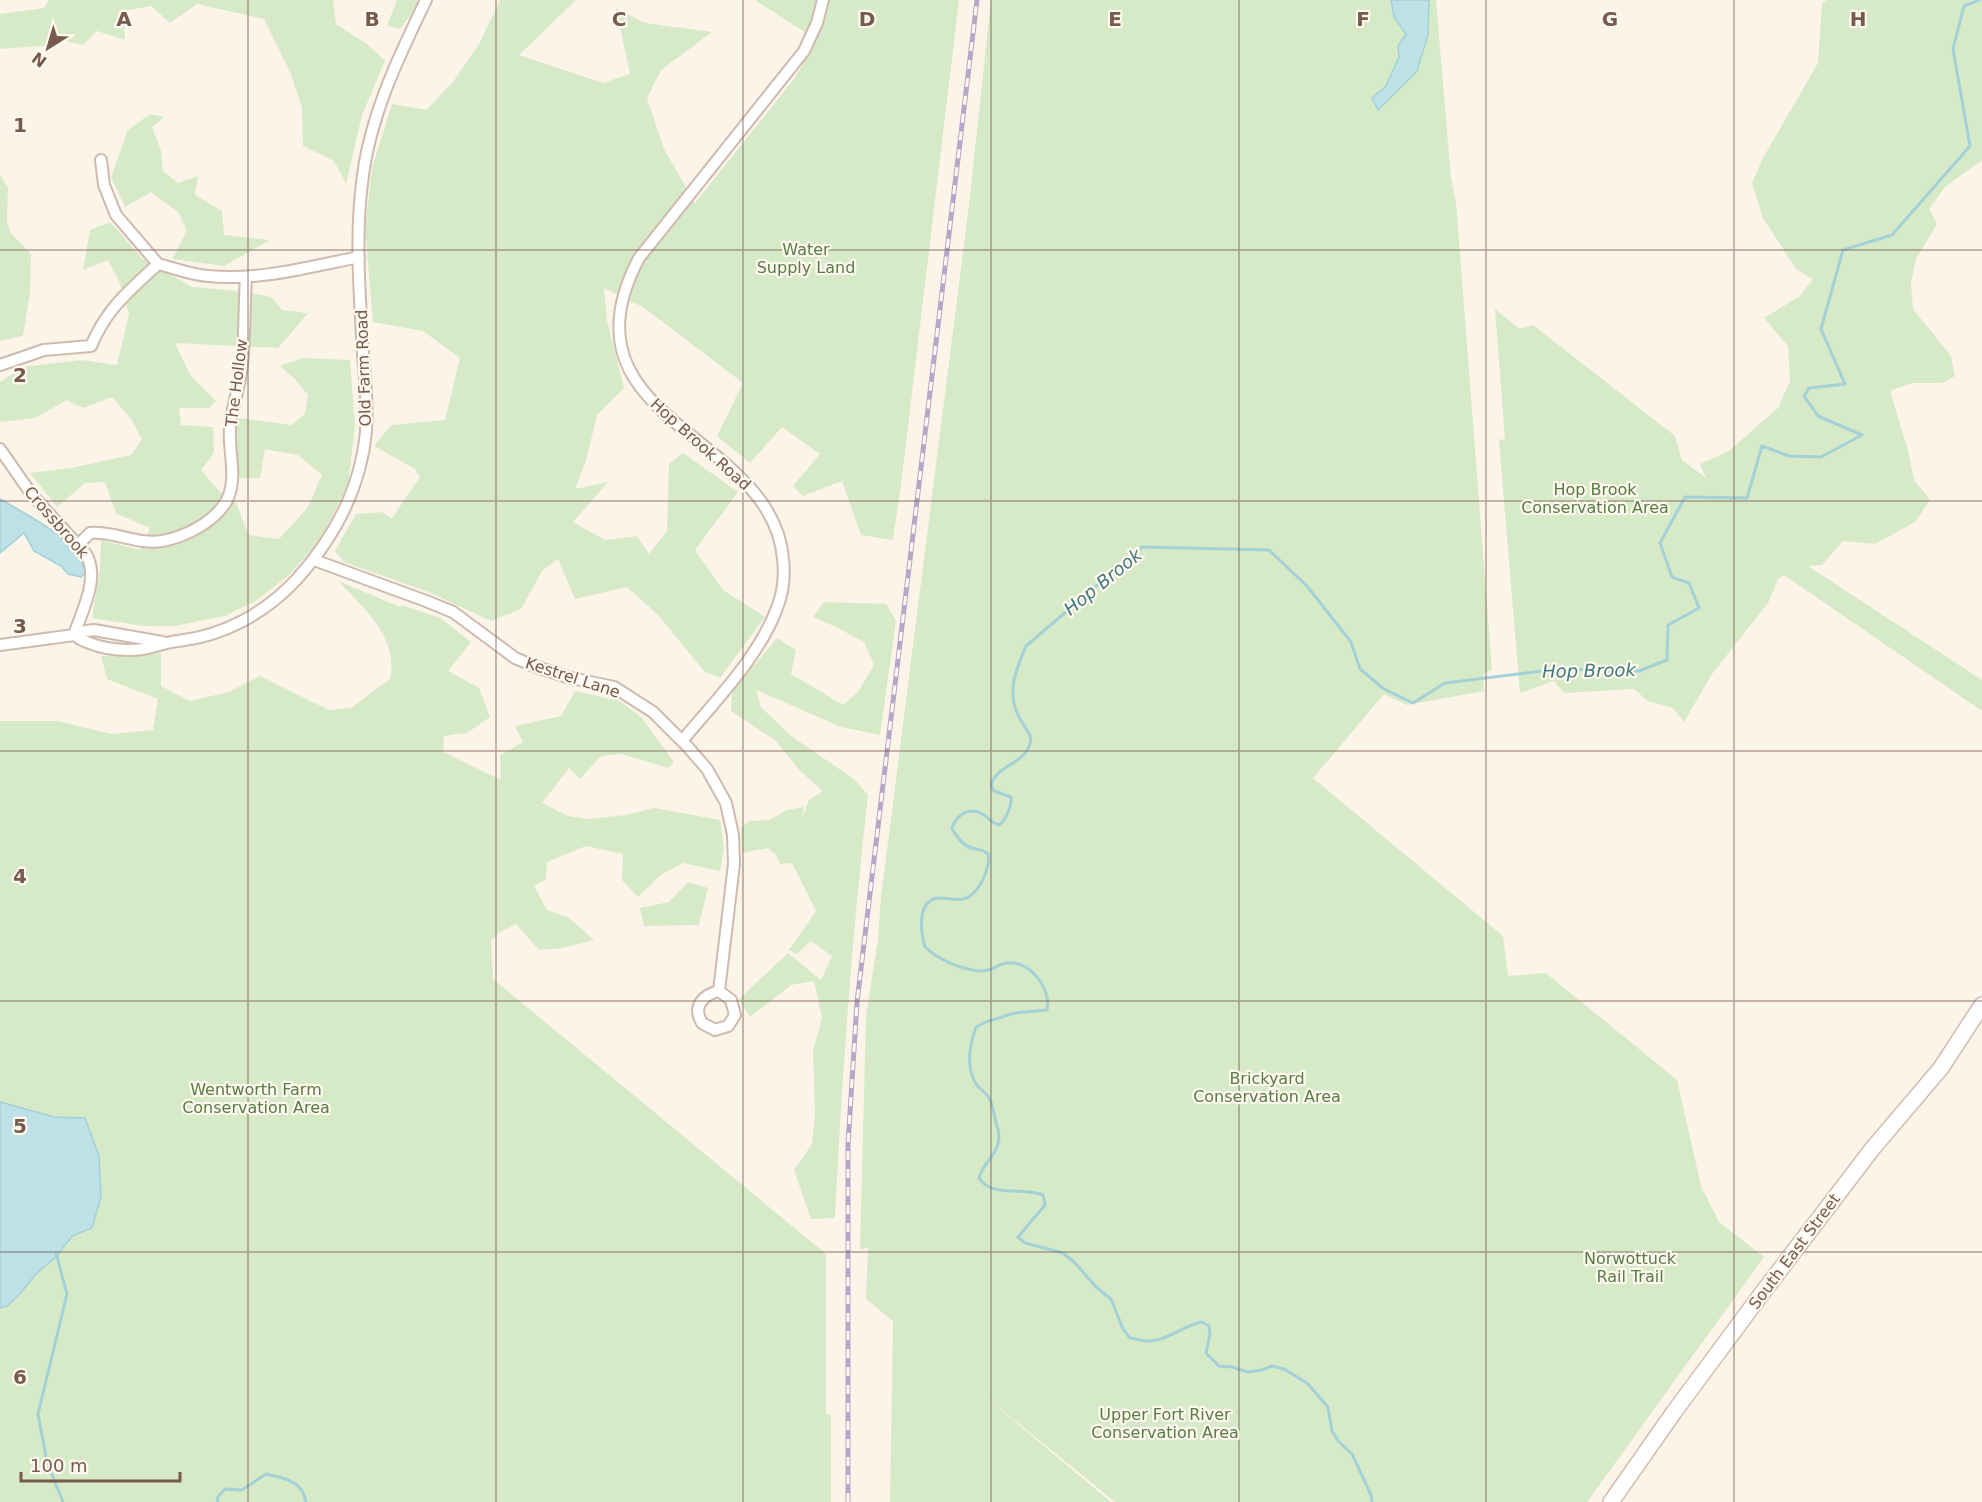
<svg xmlns="http://www.w3.org/2000/svg" width="1982" height="1502" viewBox="0 0 1982 1502" font-family="'DejaVu Sans',sans-serif">
	<style>
		.green { fill: #d6eac7 }
		.water { fill: #bde1e6; stroke: #a3d1d7; stroke-width: 1.5 }
		.lines { fill: none; stroke-linecap: round; stroke-linejoin: round }
		.stream { stroke: #a3d1d7; stroke-width: 3 }
		.street-casing { stroke: #cebbae; stroke-width: 14 }
		.secondary-casing { stroke: #d3bdae; stroke-width: 18 }
		.street { stroke: #fff; stroke-width: 10 }
		.secondary { stroke: #fff; stroke-width: 15 }
		.rail-casing { stroke: #b6a6c7; stroke-width: 5 }
		.rail { stroke: #fff8ef; stroke-width: 3; stroke-dasharray: 9; stroke-linecap: butt }
		.grid { fill: none; stroke: #765a4c; stroke-width: 1.5; stroke-opacity: 0.55 }
		.labels { text-anchor: middle; stroke-width: 4.5; stroke-linejoin: round; paint-order: stroke }
		.park-label { font-size: 16px; fill: #577c44; stroke: #fff8ef }
		.street-label { font-size: 16px; fill: #765a4c; stroke: #fff8ef }
		.water-label { font-size: 18px; font-style: italic; fill: #437a82; stroke: #fff8ef }
		.grid-label { font-size: 20px; text-anchor: middle; font-weight: bold; fill: #765a4c; stroke: #fff8ef; stroke-width: 4.5; stroke-linejoin: round; paint-order: stroke }
	</style>
	<rect width="100%" height="100%" fill="#fcf4e9"/>
	<!-- green -->
	<path class="green" d="M 49,0 L 333,0 L 336,24 L 367,44 L 385,61 L 362,115 L 346,184 L 334,161 L 303,146 L 302,108 L 291,74 L 264,19 L 197,4 L 170,23 L 151,6 L 123,11 L 125,40 L 97,31 L 83,45 L 58,39 L 43,46 L 0,49 L 0,14 L 44,8 Z
		M 397,0 L 418,0 L 413,12 L 400,29 L 387,26 Z
		M 500,0 L 576,0 L 519,55 L 603,83 L 630,74 L 616,8 L 645,23 L 712,32 L 661,70 L 647,98 L 664,149 L 695,203 L 794,79 L 817,40 L 756,1 L 757,0 L 959,0 L 901,485 L 893,540 L 861,535 L 842,481 L 803,496 L 793,486 L 820,454 L 782,427 L 750,463 L 717,436 L 743,383 L 643,307 L 604,288 L 607,321 L 624,388 L 597,415 L 586,461 L 575,489 L 608,482 L 573,522 L 605,540 L 637,536 L 649,554 L 667,531 L 669,464 L 683,453 L 738,492 L 695,550 L 723,590 L 765,617 L 720,678 L 704,671 L 658,615 L 627,587 L 575,599 L 558,559 L 542,571 L 521,609 L 491,621 L 431,593 L 344,562 L 335,551 L 356,514 L 382,512 L 392,518 L 420,477 L 415,469 L 374,446 L 391,425 L 445,420 L 460,358 L 423,331 L 373,322 L 365,229 L 372,168 L 392,104 L 426,110 L 453,82 L 479,44 Z
		M 991,0 L 1436,0 L 1451,178 L 1456,202 L 1492,670 L 1483,674 L 1484,691 L 1407,705 L 1384,694 L 1313,778 L 1503,936 L 1508,976 L 1546,973 L 1677,1080 L 1701,1186 L 1719,1222 L 1764,1257 L 1587,1502 L 1115,1502 L 969,1383 L 1111,1502 L 890,1502 L 893,1321 L 866,1299 L 868,1248 L 860,1249 L 866,1016 L 878,939 L 881,897 L 969,205 Z
		M 1827,0 L 1982,0 L 1982,160 L 1945,187 L 1929,209 L 1937,224 L 1916,259 L 1911,283 L 1913,309 L 1951,356 L 1955,376 L 1942,383 L 1912,383 L 1890,391 L 1908,450 L 1914,480 L 1930,500 L 1915,522 L 1875,544 L 1843,541 L 1822,565 L 1808,566 L 1982,680 L 1982,711 L 1784,575 L 1778,579 L 1768,603 L 1712,674 L 1684,722 L 1673,708 L 1648,701 L 1634,689 L 1564,693 L 1554,681 L 1520,693 L 1499,440 L 1505,439 L 1495,309 L 1519,329 L 1533,325 L 1675,436 L 1682,460 L 1706,478 L 1700,464 L 1729,451 L 1778,408 L 1790,381 L 1788,346 L 1764,318 L 1800,296 L 1813,279 L 1796,269 L 1763,218 L 1752,183 L 1763,158 L 1818,63 L 1822,3 Z
		M 150,114 L 164,117 L 152,127 L 161,151 L 163,171 L 178,183 L 198,176 L 195,195 L 222,211 L 224,235 L 270,240 L 224,266 L 172,259 L 187,231 L 179,213 L 151,192 L 125,207 L 111,177 L 128,130 Z
		M 0,174 L 8,188 L 7,221 L 10,232 L 31,254 L 30,292 L 23,336 L 0,341 Z
		M 110,222 L 143,259 L 192,287 L 239,291 L 271,297 L 282,310 L 308,313 L 278,348 L 175,343 L 190,375 L 216,401 L 209,408 L 179,408 L 181,425 L 213,427 L 214,453 L 201,470 L 218,490 L 236,503 L 249,535 L 279,539 L 308,507 L 322,475 L 298,455 L 265,449 L 260,478 L 239,478 L 234,433 L 239,418 L 291,425 L 305,414 L 308,395 L 295,379 L 280,366 L 303,358 L 350,360 L 355,427 L 348,485 L 320,540 L 289,575 L 257,600 L 225,616 L 174,626 L 144,626 L 92,618 L 100,568 L 101,540 L 140,550 L 150,528 L 116,513 L 105,482 L 85,483 L 57,507 L 30,473 L 71,468 L 131,455 L 142,439 L 131,419 L 112,397 L 83,408 L 67,400 L 35,418 L 0,422 L 0,382 L 23,367 L 82,360 L 117,365 L 129,314 L 120,283 L 108,260 L 83,270 L 90,230 Z
		M 338,581 L 400,607 L 402,605 L 440,618 L 471,642 L 448,671 L 479,688 L 490,717 L 467,733 L 444,736 L 443,752 L 501,780 L 500,755 L 523,742 L 515,726 L 561,716 L 575,691 L 620,701 L 641,717 L 674,762 L 669,768 L 621,754 L 601,756 L 580,779 L 569,768 L 542,803 L 568,816 L 589,819 L 626,815 L 655,808 L 720,820 L 724,849 L 720,871 L 683,863 L 662,874 L 638,897 L 622,880 L 623,854 L 586,846 L 547,862 L 546,879 L 534,886 L 547,910 L 568,917 L 594,940 L 562,948 L 539,950 L 516,924 L 497,934 L 491,941 L 493,979 L 826,1254 L 826,1414 L 831,1415 L 831,1502 L 0,1502 L 0,721 L 57,721 L 112,734 L 153,730 L 158,699 L 107,679 L 101,656 L 161,653 L 161,686 L 190,701 L 229,692 L 260,676 L 329,710 L 351,708 L 390,679 C 399,638 364,608 338,581 Z
		M 824,602 L 886,604 L 896,621 L 880,735 L 841,727 L 756,690 L 761,707 L 791,736 L 854,779 L 868,795 C 852,936 842,1076 835,1218 L 811,1219 L 794,1170 L 812,1144 L 815,1113 L 813,1051 L 822,1018 L 814,981 L 791,985 L 750,1017 L 739,999 L 788,953 L 821,980 L 832,956 L 811,941 L 797,954 L 789,950 L 816,911 L 792,863 L 780,864 L 776,855 L 768,848 L 742,853 L 741,828 L 749,821 L 769,820 L 787,810 L 804,807 L 801,820 L 809,800 L 823,791 L 800,771 L 776,741 L 731,711 L 732,692 L 777,638 L 796,650 L 791,674 L 843,705 L 858,692 L 874,665 L 864,642 L 836,627 L 813,617 Z
		M 688,882 L 708,888 L 699,925 L 644,926 L 640,908 L 669,902 Z"/>
	<!-- water -->
	<path class="water" d="M 1391,0 L 1429,0 L 1428,35 L 1417,71 L 1378,110 L 1372,98 L 1386,86 L 1399,57 L 1398,46 L 1406,34 L 1394,17 Z
		M 0,499 C 25,514 83,541 85,574 L 81,577 L 68,574 L 61,566 L 34,551 L 24,533 L 0,553 Z
		M 0,1102 L 54,1117 L 85,1118 L 99,1156 L 101,1197 L 92,1228 L 72,1236 L 57,1256 L 36,1274 L 19,1295 L 7,1306 L 0,1308 Z"/>
	<g class="lines">
		<!-- stream -->
		<path class="stream" d="M 56,1253 L 67,1294 L 38,1414 L 47,1462 L 63,1502
			M 218,1502 L 217,1498 L 225,1489 L 242,1490 L 266,1474 C 285,1479 302,1480 306,1502
			M 1372,1502 L 1371,1495 L 1352,1454 L 1339,1442 L 1332,1431 L 1328,1407 L 1307,1383 L 1284,1369 L 1272,1366 L 1262,1370 L 1248,1372 L 1232,1367 L 1219,1366 L 1206,1353 L 1210,1334 L 1209,1326 L 1202,1322 C 1184,1325 1169,1340 1150,1341 C 1144,1342 1136,1339 1130,1338 L 1123,1329 L 1111,1299 L 1097,1288 L 1075,1263 L 1063,1253 L 1025,1243 L 1018,1237 L 1045,1205 L 1043,1195 C 1024,1187 991,1198 979,1178 C 983,1162 999,1154 999,1137 C 999,1130 996,1125 995,1118 C 993,1110 993,1104 988,1096 C 984,1091 978,1088 975,1082 C 966,1066 970,1044 976,1027 L 986,1022 L 1014,1013 L 1047,1010 C 1052,989 1029,959 1006,963 C 997,965 990,972 980,971 C 960,969 939,960 925,947 C 921,932 916,901 938,898 C 947,897 957,902 966,898 C 974,895 981,885 984,877 C 987,870 990,862 988,854 C 983,849 976,850 969,847 C 961,844 957,836 952,829 C 954,818 966,808 978,812 C 986,814 990,823 999,825 C 1006,820 1012,805 1011,797 L 994,791 L 991,786 C 996,763 1029,765 1031,738 C 1028,731 1023,724 1019,717 C 1006,692 1016,670 1026,646 L 1142,547 L 1269,550 L 1307,586 L 1351,642 L 1360,669 L 1384,689 L 1413,703 L 1445,683 L 1558,669 L 1639,671 L 1667,660 L 1668,625 L 1699,608 L 1689,583 L 1672,577 L 1660,543 L 1685,497 L 1747,498 L 1762,446 L 1789,456 L 1821,457 L 1862,435 L 1818,416 L 1804,396 L 1809,388 L 1845,384 L 1821,329 L 1843,250 L 1892,235 L 1970,146 L 1953,49 L 1964,6 L 1979,0"/>
		<!-- street casing -->
		<g class="street-casing">
			<path id="street" d="M 101,160 L 104,185 L 116,215 L 158,264
				M 0,365 L 44,350 L 91,346 C 107,308 129,291 158,264 C 174,268 191,275 208,276 C 259,281 309,267 359,257
				M 0,449 L 32,495 L 86,554 C 100,578 82,611 74,635
				M 78,545 L 90,533 C 115,531 137,545 162,541 C 185,537 215,522 227,500 C 238,478 228,451 230,427 C 232,406 240,386 242,365 C 245,336 244,306 246,278
				M 314,560 L 426,601 L 453,612 L 515,658 L 534,666 L 567,677 L 614,687 L 653,712 L 687,746 L 707,769 L 726,803 L 733,835 L 734,864 L 719,991 L 731,1000 L 735,1015 L 728,1026 L 715,1030 L 702,1023 C 692,1006 703,995 719,991
				M 74,635 C 92,648 121,652 143,649 C 155,647 166,642 178,641 C 224,636 265,613 296,580 C 334,538 361,488 366,431 C 368,406 365,379 363,354 C 360,298 355,239 362,183 C 369,118 398,58 426,0
				M 0,645 L 74,635 L 86,631 L 94,630 L 162,642
				M 682,741 C 715,701 759,657 777,608 C 783,593 785,576 783,559 C 773,432 553,422 639,258 L 804,51 L 817,23 L 823,0"/>
		</g>
		<!-- secondary casing -->
		<g class="secondary-casing">
			<path id="secondary" d="M 1611,1502 L 1674,1412 L 1763,1292 L 1873,1148 L 1941,1068 L 1982,1005"/>
		</g>
		<!-- street -->
		<use href="#street" class="street"/>
		<!-- secondary -->
		<use href="#secondary" class="secondary"/>
		<!-- rail casing -->
		<g class="rail-casing">
			<path id="rail" d="M 848,1502 L 848,1144 L 857,1002 L 977,0"/>
		</g>
		<!-- rail -->
		<use href="#rail" class="rail"/>
	</g>
	<!-- grid -->
	<path class="grid" d="M 248,0 L 248,1502M 496,0 L 496,1502M 743,0 L 743,1502M 991,0 L 991,1502M 1239,0 L 1239,1502M 1486,0 L 1486,1502M 1734,0 L 1734,1502M 0,250 L 1982,250M 0,501 L 1982,501M 0,751 L 1982,751M 0,1001 L 1982,1001M 0,1252 L 1982,1252"/>
	<g class="labels">
		<!-- park labels -->
		<g class="park-label">
			<text x="806" y="255">Water<tspan x="806" dy="18">Supply Land</tspan></text>
			<text x="1595" y="495">Hop Brook<tspan x="1595" dy="18">Conservation Area</tspan></text>
			<text x="1267" y="1084">Brickyard<tspan x="1267" dy="18">Conservation Area</tspan></text>
			<text x="256" y="1095">Wentworth Farm<tspan x="256" dy="18">Conservation Area</tspan></text>
			<text x="1630" y="1264">Norwottuck<tspan x="1630" dy="18">Rail Trail</tspan></text>
			<text x="1165" y="1420">Upper Fort River<tspan x="1165" dy="18">Conservation Area</tspan></text>
		</g>
		<!-- street labels -->
		<g class="street-label">
			<text transform="translate(363 368) rotate(-92)" y="6">Old Farm Road</text>
			<text transform="translate(236 383) rotate(-83)" y="6">The Hollow</text>
			<text transform="translate(701 444) rotate(42)" y="6">Hop Brook Road</text>
			<text transform="translate(57 522) rotate(49)" y="6">Crossbrook</text>
			<text transform="translate(573 677) rotate(18)" y="6">Kestrel Lane</text>
			<text transform="translate(1794 1251) rotate(-53)" y="6">South East Street</text>
		</g>
		<!-- water labels -->
		<g class="water-label">
			<text transform="translate(1103 582) rotate(-39)" y="6">Hop Brook</text>
			<text transform="translate(1589 671) rotate(-1)" y="6">Hop Brook</text>
		</g>
	</g>
	<g class="grid-label">
		<text x="124" y="26">A</text>
		<text x="372" y="26">B</text>
		<text x="619" y="26">C</text>
		<text x="867" y="26">D</text>
		<text x="1115" y="26">E</text>
		<text x="1363" y="26">F</text>
		<text x="1610" y="26">G</text>
		<text x="1858" y="26">H</text>
		<text x="20" y="132">1</text>
		<text x="20" y="382">2</text>
		<text x="20" y="633">3</text>
		<text x="20" y="883">4</text>
		<text x="20" y="1133">5</text>
		<text x="20" y="1384">6</text>
	</g>
	<!-- north arrow -->
	<g transform="translate(48 48) rotate(217)" stroke="#fff8ef" stroke-width="4.5" paint-order="stroke">
	<path d="M0-4.5L10 22L0 15L-10 22Z" fill="#765a4c"/>
	<text y="-9" font-size="16" font-weight="bold" text-anchor="middle" fill="#765a4c">N</text>
	</g>
	<!-- scale -->
	<path d="M21 1472v9h159v-9" fill="none" stroke="#765a4c" stroke-width="3"/>
	<text x="30" y="1472" font-size="18" fill="#765a4c" stroke="#fff8ef" stroke-width="4.5" paint-order="stroke">100 m</text>
</svg>
